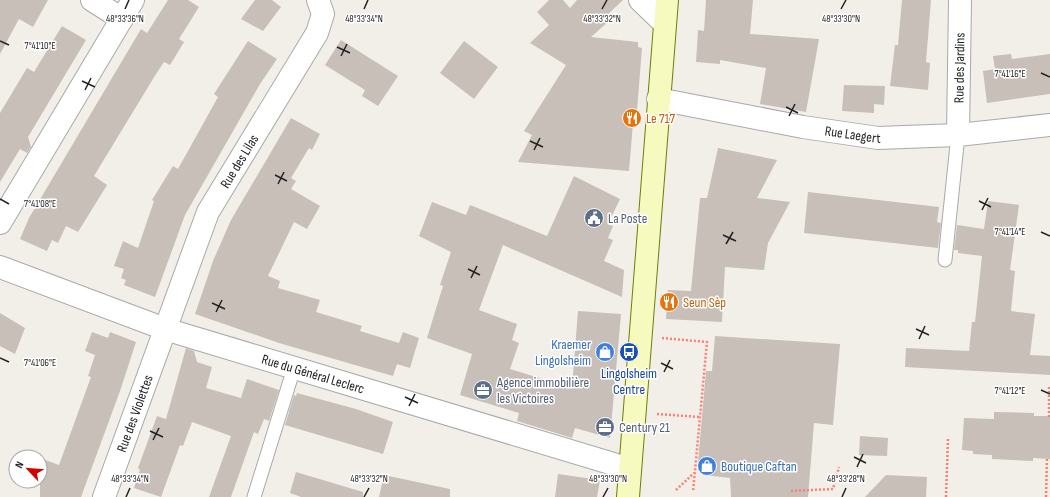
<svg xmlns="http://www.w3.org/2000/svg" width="1050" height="497" viewBox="0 0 1050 497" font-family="'Sofia Sans Condensed',sans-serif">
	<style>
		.building { fill: #c7bfb8 }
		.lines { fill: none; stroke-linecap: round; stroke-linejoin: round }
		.lane-casing { stroke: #a9a9a9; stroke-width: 15 }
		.street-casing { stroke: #a9a9a9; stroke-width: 24 }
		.secondary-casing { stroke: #707d05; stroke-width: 24 }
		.path { stroke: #fa8072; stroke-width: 2.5; stroke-dasharray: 2 2; stroke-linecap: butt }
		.lane { stroke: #fff; stroke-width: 13 }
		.street { stroke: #fff; stroke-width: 22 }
		.secondary { stroke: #f7fabf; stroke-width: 22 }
		.ticks { fill: none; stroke: #222; stroke-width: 1.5 }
		.labels { text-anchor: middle; stroke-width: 3; stroke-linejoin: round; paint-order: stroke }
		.street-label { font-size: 14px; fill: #222; stroke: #fff }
		.food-label { font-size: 14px; fill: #c56008; stroke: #fff; text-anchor: start }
		.service-label { font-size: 14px; fill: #4e5e75; stroke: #fff; text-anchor: start }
		.shop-label { font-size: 14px; fill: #366cbe; stroke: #fff; text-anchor: end }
		.transit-label { font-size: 14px; fill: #164399; stroke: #fff }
		.ticks-label { font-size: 10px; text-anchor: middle; fill: #222; stroke: #fff; stroke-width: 3; stroke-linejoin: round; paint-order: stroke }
	</style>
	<rect width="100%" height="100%" fill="#f2efe9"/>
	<!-- building -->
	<path class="building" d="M 0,0 L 48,0 L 33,27 L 19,19 L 0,54 Z
		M 168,0 L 188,0 L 199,7 L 179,39 L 184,42 L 170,65 L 164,62 L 156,74 L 94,176 L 107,185 L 78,232 L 66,226 L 58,243 L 52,240 L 47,251 L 20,239 L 29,218 L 141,29 L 147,33 Z
		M 255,0 L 272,0 L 281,7 L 263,31 L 241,19 Z
		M 549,0 L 563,0 L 570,8 L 577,0 L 623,0 L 605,17 L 609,21 L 591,37 L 638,42 L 638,47 L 642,48 L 636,123 L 633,123 L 629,171 L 518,162 L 532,135 L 524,131 L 566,65 L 530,43 L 549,25 L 537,12 Z
		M 706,0 L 753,0 L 750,34 L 819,39 L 806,112 L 760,104 L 766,68 L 720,60 L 720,64 L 696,62 L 698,30 L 704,31 Z
		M 902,0 L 931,0 L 926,62 L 930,63 L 928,90 L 890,86 L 895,45 L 898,45 Z
		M 62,26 L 86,40 L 28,137 L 31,147 L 27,153 L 20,149 L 0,182 L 0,113 L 27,68 L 34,72 Z
		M 341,40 L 398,76 L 378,106 L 362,96 L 365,90 L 325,65 Z
		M 248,41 L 277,59 L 260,84 L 185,215 L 155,297 L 124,285 L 126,280 L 121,278 L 124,269 L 114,266 L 123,241 L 138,248 L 154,201 L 152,200 L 173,166 L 178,169 L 218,97 L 214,94 Z
		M 464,41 L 498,67 L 474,99 L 440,73 Z
		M 1011,54 L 1012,59 L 1050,54 L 1050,94 L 987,103 L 983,71 L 995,69 L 993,56 Z
		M 844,85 L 885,86 L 884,105 L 874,104 L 874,113 L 842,111 Z
		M 291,118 L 320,134 L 312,150 L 309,148 L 291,178 L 296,181 L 291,189 L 320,206 L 307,229 L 294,222 L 268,276 L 280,281 L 278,288 L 320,300 L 316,312 L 362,326 L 360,331 L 399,343 L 403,332 L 419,338 L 410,368 L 397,364 L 393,376 L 279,343 L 195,314 L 213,261 L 231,220 Z
		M 718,148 L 777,160 L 757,198 L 790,202 L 768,243 L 764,270 L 725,267 L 722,322 L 666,319 L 668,290 L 691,291 L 700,198 L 707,198 Z
		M 574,176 L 620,199 L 608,224 L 613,226 L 608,238 L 613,240 L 604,261 L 624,270 L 622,297 L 503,245 L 479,310 L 517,324 L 512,340 L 519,343 L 510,369 L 572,388 L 578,311 L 621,314 L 610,438 L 575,428 L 572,438 L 517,421 L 519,413 L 460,395 L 472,354 L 427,338 L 443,286 L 440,285 L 451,252 L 419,236 L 432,202 L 466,215 L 470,205 L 547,236 Z
		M 808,192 L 939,207 L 937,222 L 941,223 L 938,248 L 804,233 Z
		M 988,201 L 1019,205 L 1010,270 L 1015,271 L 1011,311 L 1035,314 L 1030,355 L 1050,356 L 1050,375 L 905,367 L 906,348 L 969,351 L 972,322 L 975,322 L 982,256 L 958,253 L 958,250 L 954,250 L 957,225 L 984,229 Z
		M 0,313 L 25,328 L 15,354 L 0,346 Z
		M 92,332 L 108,338 L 110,332 L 136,342 L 120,391 L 81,497 L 40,497 L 40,458 L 59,465 L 91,377 L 88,376 L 95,355 L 85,351 Z
		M 715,336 L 840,344 L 833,425 L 814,423 L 808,497 L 731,497 L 730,478 L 704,475 L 705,462 L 698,462 L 706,371 L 712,371 Z
		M 186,348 L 194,351 L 197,362 L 212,367 L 206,388 L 241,398 L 247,379 L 279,390 L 269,421 L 264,419 L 258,434 L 254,432 L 231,497 L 209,497 L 231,436 L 192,422 L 183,446 L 180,445 L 161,497 L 134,488 L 140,470 L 138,468 L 157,416 L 166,419 Z
		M 297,393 L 356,409 L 393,422 L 383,454 L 285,425 L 294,395 L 296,396 Z
		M 994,412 L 1034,413 L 1034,416 L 1050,416 L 1050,459 L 1033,458 L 1033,461 L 992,459 L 992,455 L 973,454 L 973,451 L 962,450 L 964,418 L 994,419 Z
		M 860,436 L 888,438 L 887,456 L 859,455 Z
		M 296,472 L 363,492 L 363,497 L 301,497 L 290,493 Z
		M 558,474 L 600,480 L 597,497 L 555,497 Z
		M 384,475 L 450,489 L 450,497 L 379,497 Z
		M 886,475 L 927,477 L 926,497 L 865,497 Z"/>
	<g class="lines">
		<!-- lane casing -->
		<g class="lane-casing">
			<path id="lane" d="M 945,260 L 958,135
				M 254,497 L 294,368"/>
		</g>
		<!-- street casing -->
		<g class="street-casing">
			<g id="street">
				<path d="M 92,0 L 122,19"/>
				<path d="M 640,0 L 665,24"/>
				<path id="s1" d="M 658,99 L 803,127 L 878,138 L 958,135 L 1050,125"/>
				<path id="s2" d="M 958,135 L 960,0"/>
				<path d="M 0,223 L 133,0"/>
				<path id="s3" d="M 0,267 L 165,329 L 630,469"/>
				<path id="s4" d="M 104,497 L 208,212 L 317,33 L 323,14 L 318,0"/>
			</g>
		</g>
		<!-- secondary casing -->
		<g class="secondary-casing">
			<path id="secondary" d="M 628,497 L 667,0"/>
		</g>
		<!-- path -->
		<path class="path" d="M 662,338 L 707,342 L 693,492
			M 1049,387 L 1049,417
			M 657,414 L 700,417
			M 676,490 L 694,473
			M 791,491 L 833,489 L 839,467
			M 946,497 L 948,439
			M 1046,497 L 1047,458"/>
		<!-- lane -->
		<use href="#lane" class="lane"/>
		<!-- street -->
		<use href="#street" class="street"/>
		<!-- secondary -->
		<use href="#secondary" class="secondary"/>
	</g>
	<!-- ticks -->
	<path class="ticks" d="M 125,9 L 129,0M 364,9 L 368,0M 602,9 L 607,0M 841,9 L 846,0M 0,41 L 9,45M 337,47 L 350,53M 341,56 L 347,44M 1041,73 L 1050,77M 82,81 L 95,87M 85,90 L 91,78M 786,107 L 798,113M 789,116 L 795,104M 530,141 L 543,147M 534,150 L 540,138M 275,175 L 287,181M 278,184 L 284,172M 0,199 L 9,204M 979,201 L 991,207M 982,210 L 988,198M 1041,232 L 1050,236M 723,235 L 736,241M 726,244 L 733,232M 468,269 L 480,275M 471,278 L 477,266M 212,303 L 225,309M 216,312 L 222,300M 916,329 L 929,335M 919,339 L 925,326M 0,358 L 9,362M 661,363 L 673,369M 664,372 L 670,360M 1041,390 L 1050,394M 405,397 L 418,403M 409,406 L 415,394M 150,431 L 163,437M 153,440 L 159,428M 854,457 L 866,463M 857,467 L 863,454M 126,497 L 130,488M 364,497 L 369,488M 603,497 L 608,488M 842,497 L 846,488"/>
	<!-- icons -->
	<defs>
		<g id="restaurant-disc" transform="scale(1)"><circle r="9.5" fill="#e8710a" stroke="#fff"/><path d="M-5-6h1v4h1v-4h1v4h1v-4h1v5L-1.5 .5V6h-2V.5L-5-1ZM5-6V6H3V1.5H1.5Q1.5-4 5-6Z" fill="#fff"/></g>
		<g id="civic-disc" transform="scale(1)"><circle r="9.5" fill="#5c6f8a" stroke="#fff"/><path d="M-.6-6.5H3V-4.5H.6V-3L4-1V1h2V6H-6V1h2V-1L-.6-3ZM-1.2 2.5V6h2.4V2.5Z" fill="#fff"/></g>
		<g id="shop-disc" transform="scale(1)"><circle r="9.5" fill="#3f7fe0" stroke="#fff"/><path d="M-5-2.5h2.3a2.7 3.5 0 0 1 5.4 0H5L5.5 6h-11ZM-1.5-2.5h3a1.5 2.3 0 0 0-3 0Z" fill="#fff"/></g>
		<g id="bus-disc" transform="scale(1)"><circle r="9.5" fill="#1a4fb4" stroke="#fff"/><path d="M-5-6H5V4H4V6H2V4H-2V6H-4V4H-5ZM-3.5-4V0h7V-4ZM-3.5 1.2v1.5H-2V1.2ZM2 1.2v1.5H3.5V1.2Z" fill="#fff"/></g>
		<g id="office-disc" transform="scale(1)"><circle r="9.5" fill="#5c6f8a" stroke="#fff"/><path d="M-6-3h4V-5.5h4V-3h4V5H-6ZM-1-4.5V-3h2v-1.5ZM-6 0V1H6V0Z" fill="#fff"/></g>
	</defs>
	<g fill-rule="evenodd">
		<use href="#restaurant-disc" x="632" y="118"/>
		<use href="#civic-disc" x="594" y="218"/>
		<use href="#restaurant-disc" x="669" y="302"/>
		<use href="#shop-disc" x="605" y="352"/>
		<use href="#bus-disc" x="629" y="352"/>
		<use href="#office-disc" x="483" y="390"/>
		<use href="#office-disc" x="605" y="427"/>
		<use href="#shop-disc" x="707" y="466"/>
	</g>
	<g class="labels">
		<!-- street labels -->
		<g class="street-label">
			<text dy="5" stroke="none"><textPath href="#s2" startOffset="67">Rue des Jardins</textPath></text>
			<text dy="5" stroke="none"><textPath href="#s1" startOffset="198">Rue Laegert</textPath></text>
			<text dy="5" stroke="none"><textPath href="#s4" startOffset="363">Rue des Lilas</textPath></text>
			<text dy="5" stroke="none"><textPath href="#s3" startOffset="331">Rue du Général Leclerc</textPath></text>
			<text dy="5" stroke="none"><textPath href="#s4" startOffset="89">Rue des Violettes</textPath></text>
		</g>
		<!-- food labels -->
		<g class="food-label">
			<text x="646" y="123">Le 717</text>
			<text x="683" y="307">Seun Sèp</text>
		</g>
		<!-- service labels -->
		<g class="service-label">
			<text x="608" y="223">La Poste</text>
			<text x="497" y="387">Agence immobilière<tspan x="497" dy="16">les Victoires</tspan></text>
			<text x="619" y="432">Century 21</text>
		</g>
		<!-- shop labels -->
		<g class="shop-label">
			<text x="591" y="349">Kraemer<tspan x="591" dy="16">Lingolsheim</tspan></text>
			<text x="721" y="471" text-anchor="start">Boutique Caftan</text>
		</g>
		<!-- transit labels -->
		<g class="transit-label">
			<text x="629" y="378">Lingolsheim<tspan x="629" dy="16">Centre</tspan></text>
		</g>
	</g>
	<g class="ticks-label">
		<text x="125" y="22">48°33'36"N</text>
		<text x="364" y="22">48°33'34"N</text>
		<text x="602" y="22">48°33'32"N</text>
		<text x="841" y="22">48°33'30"N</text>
		<text x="40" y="49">7°41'10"E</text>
		<text x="1010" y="77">7°41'16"E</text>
		<text x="40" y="207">7°41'08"E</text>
		<text x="1010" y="235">7°41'14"E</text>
		<text x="40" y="366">7°41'06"E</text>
		<text x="1010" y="394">7°41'12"E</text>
		<text x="130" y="482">48°33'34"N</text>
		<text x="369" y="482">48°33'32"N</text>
		<text x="608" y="482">48°33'30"N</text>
		<text x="846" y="482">48°33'28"N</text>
	</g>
	<!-- north arrow -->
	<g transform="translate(28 469) rotate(296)"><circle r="19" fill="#ffffff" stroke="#a7a7a7"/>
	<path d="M0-3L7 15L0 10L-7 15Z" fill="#d40000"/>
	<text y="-6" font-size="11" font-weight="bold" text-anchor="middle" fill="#222222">N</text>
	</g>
</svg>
